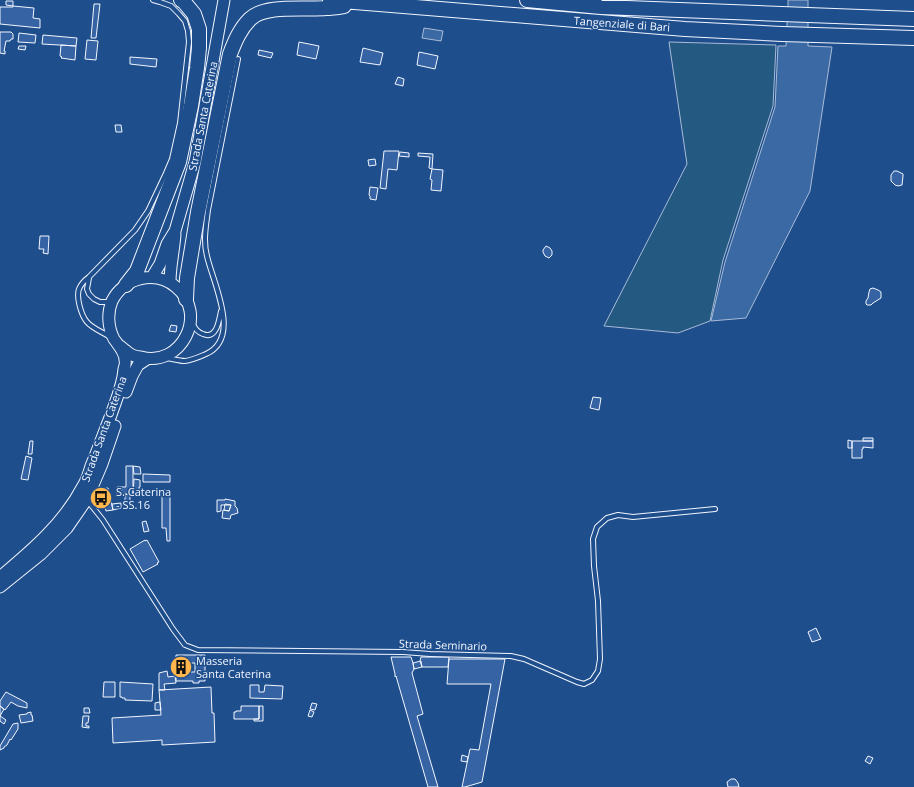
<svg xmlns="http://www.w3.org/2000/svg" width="914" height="787" viewBox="0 0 914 787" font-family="'Open Sans',sans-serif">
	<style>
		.green { fill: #245a82; stroke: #a8bbd7 }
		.water { fill: #3b69a3; stroke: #a8bbd7 }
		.building { fill: #3563a3; stroke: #f2f6ff; fill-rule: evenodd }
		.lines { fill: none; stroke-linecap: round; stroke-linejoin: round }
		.lane-casing { stroke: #f2f6ff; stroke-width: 6 }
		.secondary-casing { stroke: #f2f6ff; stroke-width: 13 }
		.highway-casing { stroke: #f2f6ff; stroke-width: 16 }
		.lane { stroke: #1f4e8c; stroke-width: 4 }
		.secondary { stroke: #1f4e8c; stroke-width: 11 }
		.highway { stroke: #1f4e8c; stroke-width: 14 }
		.labels { text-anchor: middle; stroke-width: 3; stroke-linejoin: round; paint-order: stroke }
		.street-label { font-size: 11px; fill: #f2f6ff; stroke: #1f4e8c }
		.poi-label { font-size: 11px; fill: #f2f6ff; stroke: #1f4e8c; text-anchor: start }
	</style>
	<rect width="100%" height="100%" fill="#1f4e8c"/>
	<!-- green -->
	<path class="green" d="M 669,42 L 776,45 L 773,106 L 723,260 L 710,321 L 678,333 L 604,326 L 687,164 Z"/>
	<!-- water -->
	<path class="water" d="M 788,0 L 808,0 L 808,46 L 832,47 L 810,191 L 746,318 L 711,321 L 725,262 L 775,107 L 778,46 L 786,46 L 788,4 Z
		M 424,28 L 443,31 L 441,41 L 422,38 Z"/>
	<!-- building -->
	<path class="building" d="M 6,1 L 13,1 L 13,6 L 6,5 Z
		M 94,4 L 100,4 L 96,38 L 91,38 Z
		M 13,6 L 34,8 L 33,18 L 40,19 L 40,28 L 0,24 L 0,7 L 13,7 Z
		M 0,32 L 11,32 L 13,34 L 13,39 L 11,39 L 10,41 L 6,41 L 4,51 L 5,51 L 5,54 L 0,53 Z
		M 19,33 L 36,35 L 35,43 L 18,42 Z
		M 43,35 L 77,38 L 76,46 L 42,44 Z
		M 87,40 L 98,41 L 96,60 L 85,59 Z
		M 299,42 L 319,46 L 316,59 L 297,55 Z
		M 61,45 L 76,46 L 75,60 L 61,58 L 62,57 L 60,56 Z
		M 19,46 L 26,46 L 25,50 L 18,49 Z
		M 363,48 L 383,53 L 380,65 L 360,62 Z
		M 259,50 L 273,53 L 271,58 L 258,55 Z
		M 419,52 L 438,56 L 435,69 L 417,65 Z
		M 130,57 L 157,59 L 156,67 L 130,64 Z
		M 398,77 L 404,79 L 403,86 L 395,84 Z
		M 115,125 L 121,125 L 122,132 L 116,132 Z
		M 384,151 L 399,151 L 397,170 L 388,169 L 386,189 L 380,188 Z
		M 400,152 L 409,153 L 409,157 L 399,156 Z
		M 418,153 L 433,154 L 432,169 L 429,168 L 430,157 L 418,156 Z
		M 375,159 L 376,165 L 369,166 L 368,160 Z
		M 432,169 L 443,170 L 441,191 L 431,190 L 432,180 L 430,179 Z
		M 894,171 L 897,171 L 903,174 L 903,176 L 902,185 L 898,186 L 895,185 L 891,181 L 891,175 Z
		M 370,187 L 378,188 L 376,200 L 370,199 L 370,196 L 369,195 Z
		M 40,236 L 49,236 L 48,254 L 43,253 L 44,249 L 39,249 Z
		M 546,246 L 550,248 L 552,251 L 552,255 L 549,258 L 545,256 L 543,252 L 543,250 Z
		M 873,288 L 878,290 L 881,292 L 881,298 L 873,303 L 871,305 L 867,305 L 866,304 L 866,301 L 868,298 L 869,292 L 870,289 Z
		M 171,325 L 177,326 L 176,332 L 169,331 Z
		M 593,397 L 601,398 L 599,410 L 590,408 Z
		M 863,438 L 873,438 L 873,441 L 863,441 Z
		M 848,440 L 852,441 L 852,448 L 848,448 Z
		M 30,441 L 33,441 L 32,454 L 28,454 Z
		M 852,441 L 873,441 L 873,448 L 863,447 L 863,449 L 862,449 L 862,458 L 852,458 Z
		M 26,456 L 32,458 L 28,480 L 21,479 Z
		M 126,466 L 133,466 L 133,495 L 121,494 L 122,487 L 126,487 Z
		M 133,466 L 140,467 L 141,474 L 134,474 Z
		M 143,474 L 170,475 L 170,482 L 143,482 Z
		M 134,479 L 140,480 L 140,487 L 139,487 L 139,495 L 133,494 Z
		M 117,487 L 122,487 L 121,495 L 117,495 Z
		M 108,488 L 113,510 L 106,511 L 101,489 L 102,489 Z
		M 162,490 L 170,490 L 170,541 L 167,541 L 166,528 L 162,528 Z
		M 125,494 L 130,494 L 130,506 L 125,506 Z
		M 225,499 L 235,501 L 235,506 L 237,508 L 238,513 L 231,515 L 230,519 L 222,518 L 223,510 L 229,511 L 231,505 L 221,505 L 221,511 L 217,512 L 217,500 L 225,500 Z
		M 121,503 L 121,508 L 113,510 L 112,504 Z
		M 225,504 L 231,505 L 229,511 L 224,510 Z
		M 146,521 L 149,531 L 144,532 L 142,522 Z
		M 145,540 L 145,541 L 147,540 L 159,562 L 157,563 L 158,564 L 143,572 L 130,549 Z
		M 816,628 L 821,639 L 812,642 L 808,632 Z
		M 176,655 L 205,655 L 205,681 L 199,681 L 199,683 L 193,683 L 193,681 L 176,681 ZM 186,663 L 195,663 L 195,672 L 186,672 Z
		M 391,657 L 411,657 L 413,663 L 414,669 L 412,673 L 423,714 L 417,716 L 438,787 L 428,787 L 396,676 L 395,677 L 395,674 Z
		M 421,657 L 449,657 L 448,667 L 422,667 L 420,661 Z
		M 449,659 L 505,659 L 482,782 L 465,787 L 462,787 L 470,749 L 479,750 L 491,684 L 447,684 Z
		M 421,661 L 422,667 L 414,669 L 413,663 Z
		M 167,671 L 168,677 L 175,676 L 176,683 L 164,684 L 165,690 L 159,690 L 159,673 Z
		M 206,672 L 211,672 L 212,677 L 206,677 Z
		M 104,682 L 115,682 L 115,697 L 103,697 Z
		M 120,682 L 153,684 L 152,701 L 125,700 L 125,698 L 122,698 L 122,697 L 120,697 Z
		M 250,685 L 259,685 L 259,692 L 264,692 L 265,685 L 283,686 L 282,699 L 250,698 Z
		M 211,687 L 212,713 L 214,713 L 215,742 L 162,745 L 162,740 L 113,743 L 112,718 L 161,715 L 159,690 Z
		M 6,692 L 27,703 L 27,708 L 18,706 L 11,702 L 5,710 L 0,706 L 0,701 Z
		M 160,702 L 161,710 L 155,710 L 155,703 Z
		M 312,703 L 317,704 L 315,710 L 310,709 Z
		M 0,706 L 4,709 L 0,716 L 6,720 L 4,724 L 0,721 Z
		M 241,706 L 259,706 L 259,719 L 234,719 L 234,712 L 236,712 L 236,711 L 241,711 Z
		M 259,706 L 263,706 L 263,721 L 254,721 L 254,719 L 259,719 Z
		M 84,708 L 89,708 L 90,713 L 84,713 Z
		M 310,710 L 314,712 L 312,717 L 308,716 Z
		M 31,712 L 31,715 L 32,715 L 33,721 L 21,723 L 19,715 L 27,714 L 27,713 Z
		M 83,716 L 89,716 L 88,723 L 86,723 L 86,726 L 89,726 L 89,728 L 82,727 Z
		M 18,723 L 18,729 L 11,740 L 10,739 L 7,745 L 4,747 L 4,748 L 0,750 L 0,746 L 13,724 Z
		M 462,755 L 468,757 L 467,762 L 461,761 Z
		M 868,756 L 873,758 L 870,764 L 865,761 Z
		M 731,779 L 735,779 L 738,783 L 739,787 L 728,787 L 727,782 Z"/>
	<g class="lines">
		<!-- lane casing -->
		<g class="lane-casing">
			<path id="lane" d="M 89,278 L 87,289 L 89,294 L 94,299 L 100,302 L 110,302
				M 192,323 C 195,328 197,332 203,334 C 217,340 219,320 221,311
				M 110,337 C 103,332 93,329 87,322 C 81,315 76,297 79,289 C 81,284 85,280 89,277 L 135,230 L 148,211 L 166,173 L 172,159 L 180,123 L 189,42 L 188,31 L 185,21 L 179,14 L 171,6 L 160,2 L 153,0
				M 167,358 C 173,359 180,361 185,361 C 193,360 199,357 206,354 C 242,338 213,283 207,256 C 203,241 206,226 208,210 L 238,59
				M 87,500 L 103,520 L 173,629 L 185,645 L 198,650 L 403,652 L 430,654 L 511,656 L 524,659 L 577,682 L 584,684 L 592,680 L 598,671 L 600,659 L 598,601 L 594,566 L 593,539 L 597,527 L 607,518 L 618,515 L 633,517 L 715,509"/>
		</g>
		<!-- secondary casing -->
		<g class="secondary-casing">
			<path id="secondary" d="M 152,277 L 160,264 L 167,244 L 175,231 L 195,162 L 224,0
				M 170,282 C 170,266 174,250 175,234
				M 126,392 L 132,376 L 138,365 L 147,359
				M 0,577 C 31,551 64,523 83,486 C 87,480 89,473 91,466 C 98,450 104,432 111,415 C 116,400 123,385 124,369 C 125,366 126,363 125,360 C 125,352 118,345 114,339 C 108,328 107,313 112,301 C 124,277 156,270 176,287 C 209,314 181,368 141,357 C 138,357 134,356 132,355 C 128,353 124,349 120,346
				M 0,587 L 41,554 L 67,528 L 87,499 L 102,464 L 115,426"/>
		</g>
		<!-- highway casing -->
		<g class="highway-casing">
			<path id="highway" d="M 330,0 L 685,29 L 782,34 L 914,38
				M 527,0 L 601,7 L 914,19
				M 126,285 L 137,271 L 179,162 L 191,106 L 197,68 L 199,48 L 199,29 L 194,14 L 184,2 L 181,0
				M 186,299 L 187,278 L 198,212 L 230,54 C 235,41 240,29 250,19 C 265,4 305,10 326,8 C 332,8 338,7 344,6"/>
		</g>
		<!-- lane -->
		<use href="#lane" class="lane"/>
		<!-- secondary -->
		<use href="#secondary" class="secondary"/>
		<!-- highway -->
		<use href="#highway" class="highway"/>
	</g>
	<!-- icons -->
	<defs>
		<g id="bus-disc" transform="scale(1.15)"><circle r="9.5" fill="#ffb74d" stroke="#1f4e8c"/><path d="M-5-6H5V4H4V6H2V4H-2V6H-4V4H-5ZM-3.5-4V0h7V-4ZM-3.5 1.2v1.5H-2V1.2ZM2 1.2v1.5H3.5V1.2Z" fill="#111"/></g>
		<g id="building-disc" transform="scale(1.15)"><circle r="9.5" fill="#ffb74d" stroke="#1f4e8c"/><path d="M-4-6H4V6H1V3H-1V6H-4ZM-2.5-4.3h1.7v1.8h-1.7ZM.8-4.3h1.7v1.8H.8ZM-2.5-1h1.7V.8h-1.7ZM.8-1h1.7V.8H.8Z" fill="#111"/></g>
	</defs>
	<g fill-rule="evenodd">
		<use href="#bus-disc" x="101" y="498"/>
		<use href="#building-disc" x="181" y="667"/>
	</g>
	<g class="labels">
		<!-- street labels -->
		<g class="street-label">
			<text transform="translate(622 24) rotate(4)" y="4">Tangenziale di Bari</text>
			<text transform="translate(203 116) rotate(-79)" y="4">Strada Santa Caterina</text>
			<text transform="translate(104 429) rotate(-70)" y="4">Strada Santa Caterina</text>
			<text transform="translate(443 645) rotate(2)" y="4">Strada Seminario</text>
		</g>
		<!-- poi labels -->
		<g class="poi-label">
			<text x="116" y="496">S. Caterina<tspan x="116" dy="13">- SS.16</tspan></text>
			<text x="196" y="665">Masseria<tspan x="196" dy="13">Santa Caterina</tspan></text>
		</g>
	</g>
</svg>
